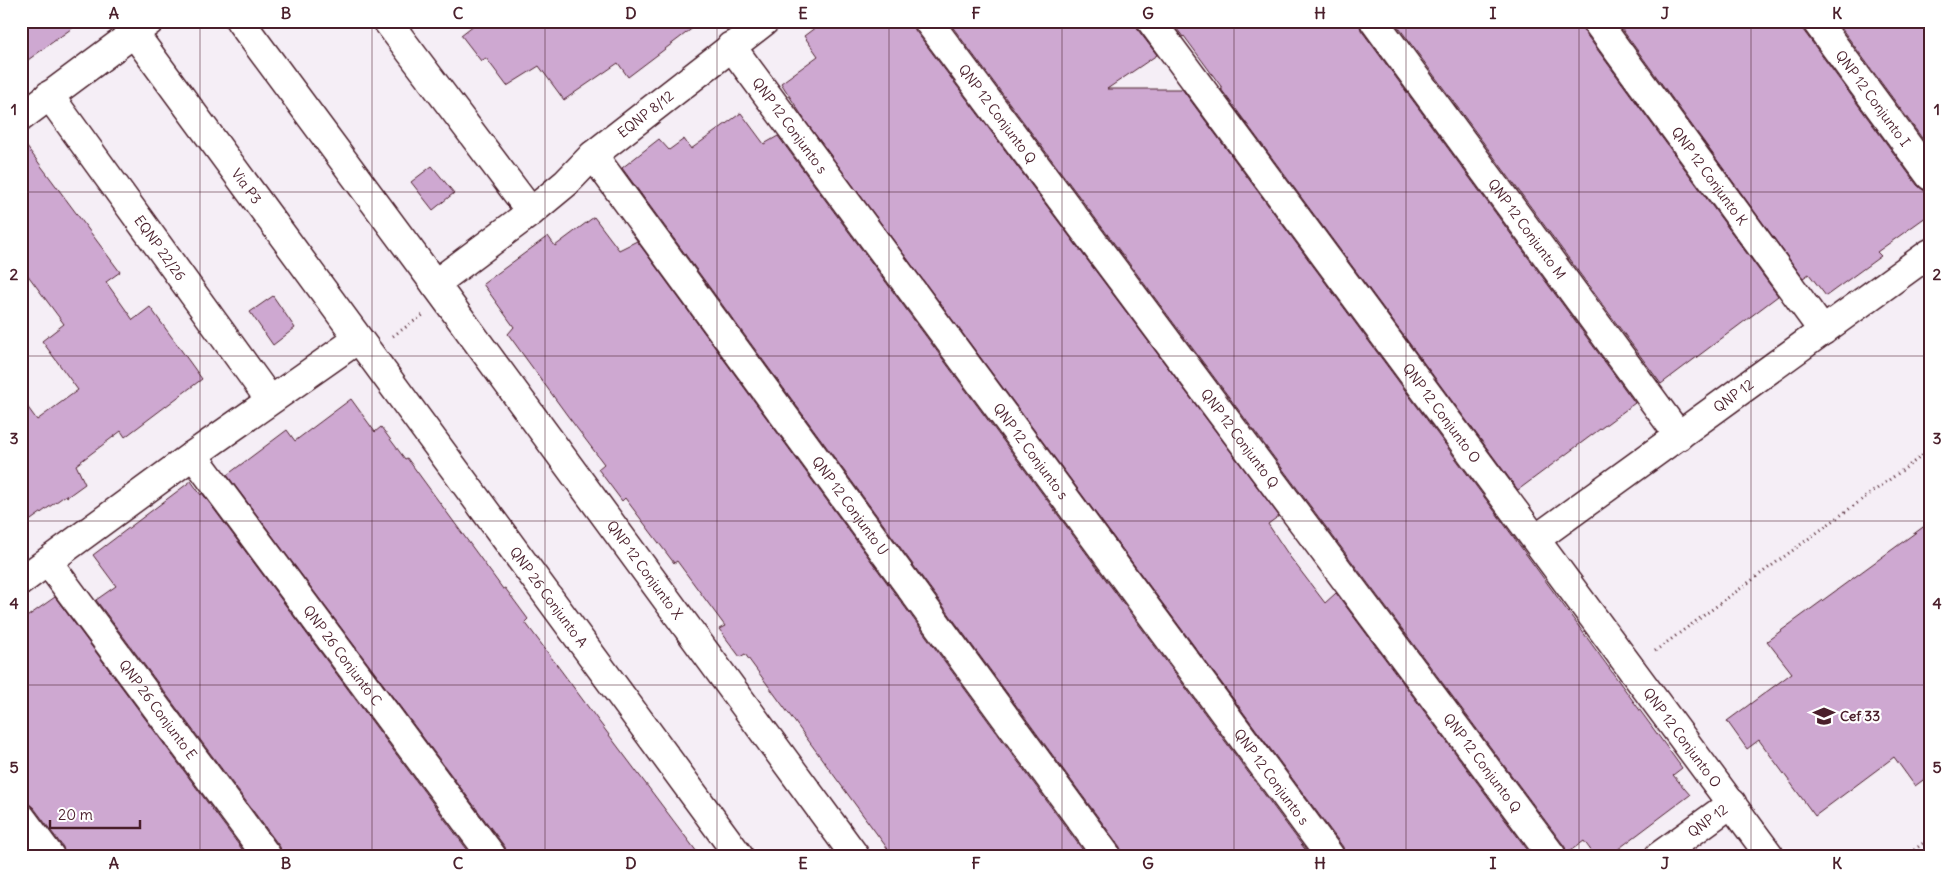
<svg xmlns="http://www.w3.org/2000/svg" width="1951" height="877" viewBox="0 0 1951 877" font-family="Delius,sans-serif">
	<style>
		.building { fill: #cea8d1; stroke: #4a1f2b }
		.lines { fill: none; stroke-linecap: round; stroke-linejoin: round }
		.minor-casing { stroke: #4a1f2b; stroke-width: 31 }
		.path { stroke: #4a1f2b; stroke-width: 3; stroke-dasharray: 1 4; stroke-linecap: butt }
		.minor { stroke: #fff; stroke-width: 28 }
		.grid { fill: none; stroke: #4a1f2b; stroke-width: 1; stroke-opacity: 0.55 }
		.labels { text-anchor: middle; stroke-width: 4.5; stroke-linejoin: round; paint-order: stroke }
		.street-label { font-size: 14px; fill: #4a1f2b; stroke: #fff }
		.poi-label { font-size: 14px; font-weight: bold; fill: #4a1f2b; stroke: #fff; text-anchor: start }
		.neatline { fill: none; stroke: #4a1f2b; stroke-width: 2 }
		.grid-label { font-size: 16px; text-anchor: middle; font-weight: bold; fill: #4a1f2b }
	</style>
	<rect width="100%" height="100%" fill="#f5eef6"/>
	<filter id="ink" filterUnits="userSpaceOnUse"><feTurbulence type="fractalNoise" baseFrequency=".02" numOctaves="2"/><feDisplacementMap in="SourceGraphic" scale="10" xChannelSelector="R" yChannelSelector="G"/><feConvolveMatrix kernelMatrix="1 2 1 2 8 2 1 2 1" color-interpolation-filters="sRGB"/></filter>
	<g filter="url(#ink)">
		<!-- building -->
		<path class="building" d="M 21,21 L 82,21 L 21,65 Z
			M 479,21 L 702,21 L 628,77 L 618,63 L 564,100 L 539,66 L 507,86 L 486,58 L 481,61 L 461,35 Z
			M 824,21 L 913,21 L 915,30 L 1279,516 L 1268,524 L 1290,557 L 1325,603 L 1336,593 L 1532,856 L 1345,856 L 1343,847 L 806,122 L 781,83 L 818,56 L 804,36 Z
			M 948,21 L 1136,21 L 1138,30 L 1157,55 L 1107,89 L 1182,89 L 1496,513 L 1682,768 L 1673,775 L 1690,795 L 1609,856 L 1595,856 L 1584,841 L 1567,853 L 1565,847 Z
			M 1171,21 L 1359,21 L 1361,30 L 1635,403 L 1518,490 L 1221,89 L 1223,89 L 1184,36 L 1183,37 Z
			M 1394,21 L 1581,21 L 1583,30 L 1778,296 L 1661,384 Z
			M 1616,21 L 1801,21 L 1803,30 L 1917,185 L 1923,190 L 1930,191 L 1930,214 L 1877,252 L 1881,256 L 1826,296 L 1809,274 L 1803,278 Z
			M 1836,21 L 1930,21 L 1930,149 Z
			M 741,113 L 764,144 L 778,136 L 1310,856 L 1122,856 L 1120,847 L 622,168 L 659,139 L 669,150 L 684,139 L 691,149 Z
			M 21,139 L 120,272 L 106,282 L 133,320 L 150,307 L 202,379 L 125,437 L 121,431 L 76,465 L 85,484 L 67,497 L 66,495 L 21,527 L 21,398 L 37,420 L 78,390 L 42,341 L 64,324 L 21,266 Z
			M 432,166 L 454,193 L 433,210 L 411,182 Z
			M 594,217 L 619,250 L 637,241 L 1087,856 L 893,856 L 745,654 L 740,657 L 719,629 L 725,626 L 677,561 L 674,563 L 625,498 L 622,501 L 598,469 L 604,464 L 567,415 L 508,334 L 514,327 L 483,284 L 548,236 L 555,246 Z
			M 273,296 L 295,328 L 273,345 L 250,312 Z
			M 351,399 L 375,432 L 381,427 L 405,459 L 407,458 L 503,589 L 505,588 L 528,619 L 525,622 L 597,719 L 700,856 L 507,856 L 505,847 L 227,475 L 287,430 L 295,441 Z
			M 191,481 L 201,495 L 202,493 L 472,856 L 282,856 L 280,847 L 96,600 L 116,586 L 93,555 Z
			M 1930,522 L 1930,775 L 1915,786 L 1894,757 L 1815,816 L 1759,740 L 1747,749 L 1727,721 L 1792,673 L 1767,641 Z
			M 55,597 L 247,856 L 65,856 L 63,847 L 34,808 L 28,803 L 21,802 L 21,621 Z
			M 21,844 L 30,856 L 21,856 Z"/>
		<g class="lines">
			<!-- minor casing -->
			<g class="minor-casing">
				<g id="minor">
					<path id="s1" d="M 125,21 L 739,856"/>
					<path id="s2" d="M 240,21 L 435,284 L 855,856"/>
					<path d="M 387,21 L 531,212"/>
					<path id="s3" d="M 928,21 L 1552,856"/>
					<path id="s4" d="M 1151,21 L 1770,856"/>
					<path id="s5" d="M 1374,21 L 1679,436"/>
					<path id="s6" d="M 1596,21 L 1823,331"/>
					<path id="s7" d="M 1816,21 L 1930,176"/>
					<path id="s8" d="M 731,46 L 1330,856"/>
					<path id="s9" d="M 49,95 L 270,400"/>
					<path d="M 21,117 L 150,21"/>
					<path id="s10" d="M 593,155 L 1107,856"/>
					<path id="s11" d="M 435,284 L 531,212 L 566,183 L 593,155 L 765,21"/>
					<path id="s12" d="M 193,455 L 492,856"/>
					<path id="s13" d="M 1536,539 L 1930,253"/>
					<path id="s14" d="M 48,562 L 267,856"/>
					<path d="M 21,581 L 193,455 L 358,339"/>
					<path d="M 21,817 L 50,856"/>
					<path id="s15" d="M 1659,856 L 1732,803"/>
				</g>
			</g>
			<!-- path -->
			<path class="path" d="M 393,336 L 423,315
				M 1655,651 L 1930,450
				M 1906,856 L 1930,838"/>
			<!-- minor -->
			<use href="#minor" class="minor"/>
		</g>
	</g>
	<!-- grid -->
	<path class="grid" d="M 200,21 L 200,856M 372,21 L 372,856M 545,21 L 545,856M 717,21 L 717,856M 889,21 L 889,856M 1062,21 L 1062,856M 1234,21 L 1234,856M 1406,21 L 1406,856M 1579,21 L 1579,856M 1751,21 L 1751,856M 21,192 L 1930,192M 21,356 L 1930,356M 21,521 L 1930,521M 21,685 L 1930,685"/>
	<!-- icons -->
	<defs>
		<g id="school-bare" transform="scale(1.725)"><path d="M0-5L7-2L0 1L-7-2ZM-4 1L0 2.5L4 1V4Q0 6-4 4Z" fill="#4a1f2b" stroke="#fff" stroke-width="2.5" paint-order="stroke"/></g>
	</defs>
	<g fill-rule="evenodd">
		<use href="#school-bare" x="1824" y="716"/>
	</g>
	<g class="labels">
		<!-- street labels -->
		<g class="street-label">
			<text dy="5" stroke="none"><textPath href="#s7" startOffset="96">QNP 12 Conjunto I</textPath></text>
			<text dy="5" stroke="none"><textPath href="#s11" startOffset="271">EQNP 8/12</textPath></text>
			<text dy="5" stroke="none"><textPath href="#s3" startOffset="116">QNP 12 Conjunto Q</textPath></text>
			<text dy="5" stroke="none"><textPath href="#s8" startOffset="99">QNP 12 Conjunto s</textPath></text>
			<text dy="5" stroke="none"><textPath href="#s6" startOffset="192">QNP 12 Conjunto K</textPath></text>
			<text dy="5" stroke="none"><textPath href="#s1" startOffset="205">Via P3</textPath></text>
			<text dy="5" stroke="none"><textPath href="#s5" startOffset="258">QNP 12 Conjunto M</textPath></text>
			<text dy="5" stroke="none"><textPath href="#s9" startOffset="189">EQNP 22/26</textPath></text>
			<text dy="5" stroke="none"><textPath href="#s13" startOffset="244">QNP 12</textPath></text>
			<text dy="5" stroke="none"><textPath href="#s4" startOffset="488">QNP 12 Conjunto O</textPath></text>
			<text dy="5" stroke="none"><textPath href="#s3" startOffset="521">QNP 12 Conjunto Q</textPath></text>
			<text dy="5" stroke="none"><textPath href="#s8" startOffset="504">QNP 12 Conjunto s</textPath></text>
			<text dy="5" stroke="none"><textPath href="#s10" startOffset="435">QNP 12 Conjunto U</textPath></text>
			<text dy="5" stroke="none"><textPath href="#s2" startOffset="682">QNP 12 Conjunto X</textPath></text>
			<text dy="5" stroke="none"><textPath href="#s1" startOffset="715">QNP 26 Conjunto A</textPath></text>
			<text dy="5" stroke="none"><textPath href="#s12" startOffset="250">QNP 26 Conjunto C</textPath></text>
			<text dy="5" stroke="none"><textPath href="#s14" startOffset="184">QNP 26 Conjunto E</textPath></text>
			<text dy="5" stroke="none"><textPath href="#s4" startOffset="892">QNP 12 Conjunto O</textPath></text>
			<text dy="5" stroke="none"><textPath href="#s3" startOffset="926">QNP 12 Conjunto Q</textPath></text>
			<text dy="5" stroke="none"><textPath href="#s8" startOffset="909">QNP 12 Conjunto s</textPath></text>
			<text dy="5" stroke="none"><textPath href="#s15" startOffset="60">QNP 12</textPath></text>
		</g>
		<!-- poi labels -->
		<g class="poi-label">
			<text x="1840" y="721">Cef 33</text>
		</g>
	</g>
	<!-- margin -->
	<rect width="1951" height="877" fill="none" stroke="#fff" stroke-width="55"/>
	<!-- scale -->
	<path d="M50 820v8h90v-8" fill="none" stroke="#4a1f2b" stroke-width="2.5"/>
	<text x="58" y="820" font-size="15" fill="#4a1f2b" stroke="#ffffff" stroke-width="4" paint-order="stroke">20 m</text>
	<rect x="28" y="28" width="1896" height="822" class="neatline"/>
	<g class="grid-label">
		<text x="114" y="19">A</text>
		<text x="286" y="19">B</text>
		<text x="458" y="19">C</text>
		<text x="631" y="19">D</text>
		<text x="803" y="19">E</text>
		<text x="976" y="19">F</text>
		<text x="1148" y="19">G</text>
		<text x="1320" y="19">H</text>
		<text x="1493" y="19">I</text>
		<text x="1665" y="19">J</text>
		<text x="1837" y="19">K</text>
		<text x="14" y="115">1</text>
		<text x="1937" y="115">1</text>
		<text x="14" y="280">2</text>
		<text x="1937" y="280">2</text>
		<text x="14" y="444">3</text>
		<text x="1937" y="444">3</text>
		<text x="14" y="609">4</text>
		<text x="1937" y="609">4</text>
		<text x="14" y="773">5</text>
		<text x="1937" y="773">5</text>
		<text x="114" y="869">A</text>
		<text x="286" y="869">B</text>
		<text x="458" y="869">C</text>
		<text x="631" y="869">D</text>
		<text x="803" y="869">E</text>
		<text x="976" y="869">F</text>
		<text x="1148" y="869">G</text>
		<text x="1320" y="869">H</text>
		<text x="1493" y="869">I</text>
		<text x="1665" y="869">J</text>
		<text x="1837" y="869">K</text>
	</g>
</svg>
